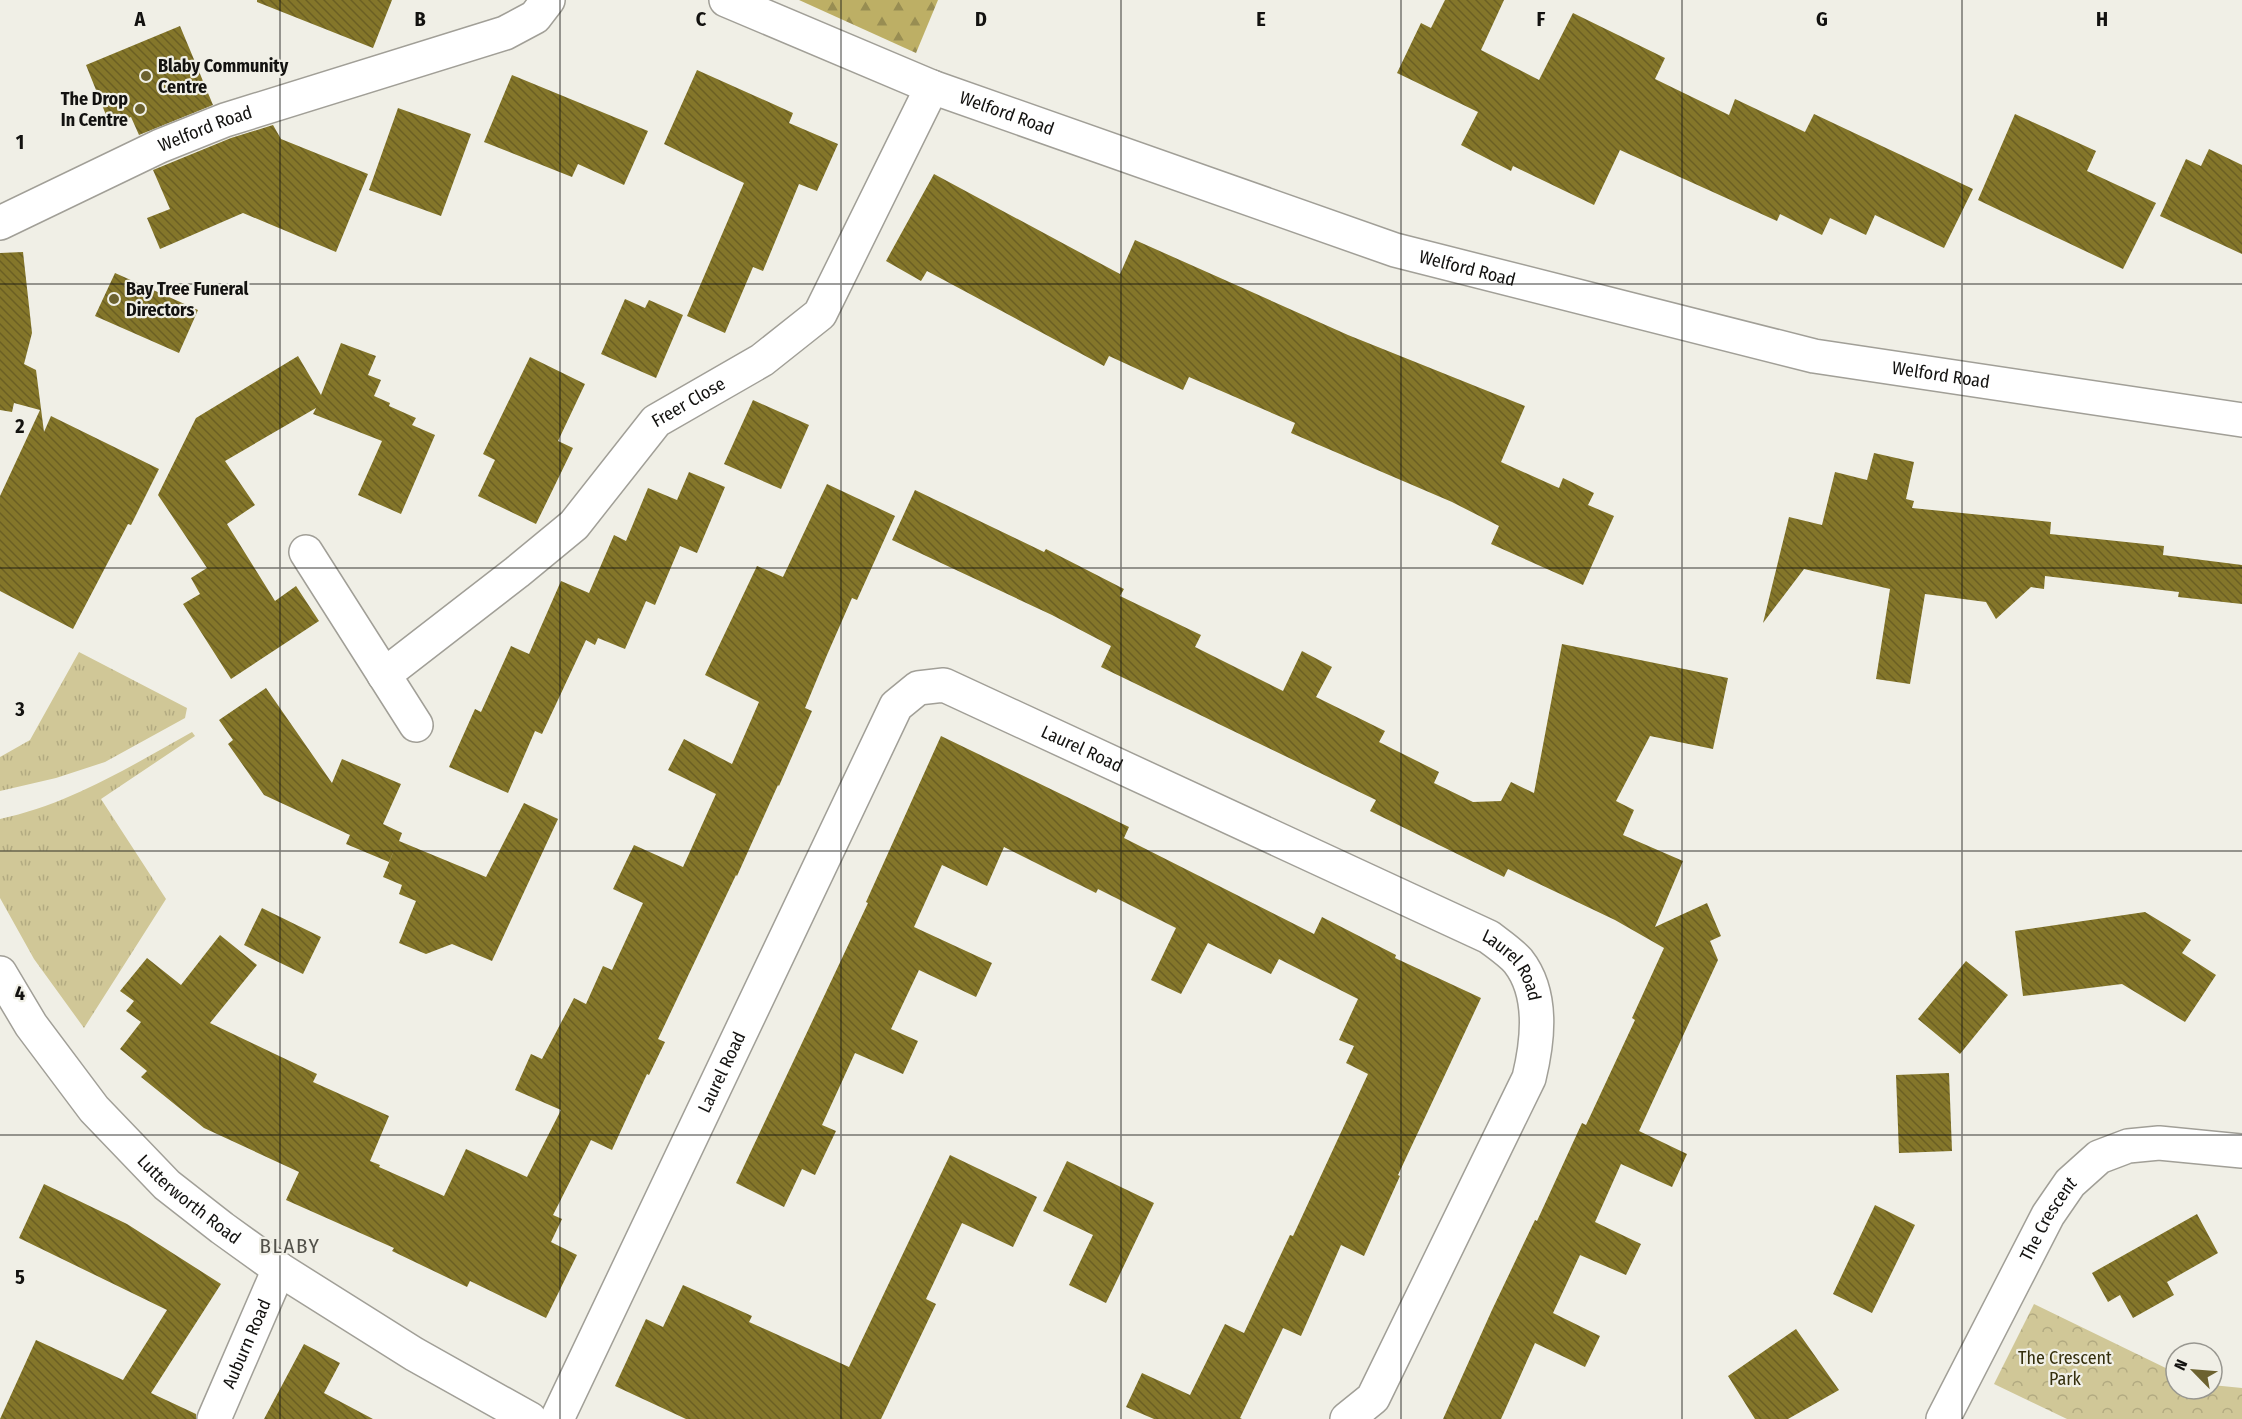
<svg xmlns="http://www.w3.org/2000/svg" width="2242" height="1419" viewBox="0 0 2242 1419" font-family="'Fira Sans Condensed',sans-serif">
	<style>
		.grass { fill: url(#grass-tufts) }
		.forest { fill: url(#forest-firs) }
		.park { fill: url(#park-crowns) }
		.building { fill: url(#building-back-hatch) }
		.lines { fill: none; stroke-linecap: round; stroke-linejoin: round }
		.minor-casing { stroke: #a19f97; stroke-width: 36 }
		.tertiary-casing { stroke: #a19f97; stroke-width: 36 }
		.minor { stroke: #fff; stroke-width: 33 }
		.tertiary { stroke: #fff; stroke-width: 33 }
		.grid { fill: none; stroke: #131210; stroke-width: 1.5; stroke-opacity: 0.55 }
		.poi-dot { fill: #6c622f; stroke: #f0efe6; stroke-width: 2 }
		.labels { text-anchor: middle; stroke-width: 4.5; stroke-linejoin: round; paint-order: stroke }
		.poi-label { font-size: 18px; font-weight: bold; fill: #131210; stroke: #f0efe6; text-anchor: start }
		.street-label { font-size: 18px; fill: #131210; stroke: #f0efe6 }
		.park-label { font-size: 18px; fill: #342e0c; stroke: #f0efe6 }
		.quarter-label { font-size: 21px; letter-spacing: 1.5px; fill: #52514a; stroke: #f0efe6 }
		.grid-label { font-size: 20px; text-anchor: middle; font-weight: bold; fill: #131210; stroke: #f0efe6; stroke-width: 4.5; stroke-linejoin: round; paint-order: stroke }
	</style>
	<defs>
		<pattern id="grass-tufts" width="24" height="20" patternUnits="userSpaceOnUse" patternTransform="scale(1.5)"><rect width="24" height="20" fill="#d0c797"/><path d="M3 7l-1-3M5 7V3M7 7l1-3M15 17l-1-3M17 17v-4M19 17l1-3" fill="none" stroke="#b2aa81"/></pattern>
		<pattern id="forest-firs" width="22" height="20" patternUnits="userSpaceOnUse" patternTransform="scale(1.5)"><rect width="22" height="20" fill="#bdaf65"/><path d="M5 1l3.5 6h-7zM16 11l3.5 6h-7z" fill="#988d52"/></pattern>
		<pattern id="park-crowns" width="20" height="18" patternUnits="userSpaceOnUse" patternTransform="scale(1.5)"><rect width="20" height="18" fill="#d0c797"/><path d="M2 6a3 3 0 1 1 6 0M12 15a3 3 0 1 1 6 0" fill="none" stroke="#b2aa81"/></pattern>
		<pattern id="building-back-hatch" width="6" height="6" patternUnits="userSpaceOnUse" patternTransform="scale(1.5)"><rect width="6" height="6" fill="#84762a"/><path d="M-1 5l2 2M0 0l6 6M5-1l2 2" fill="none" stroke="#6b5f23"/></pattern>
	</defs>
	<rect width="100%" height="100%" fill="#f0efe6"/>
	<!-- grass -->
	<path class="grass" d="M 79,652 L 187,708 L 185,718 L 105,762 L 56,778 L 0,791 L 0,757 L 30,740 Z
		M 192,732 L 195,736 L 101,799 L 166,899 L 84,1028 L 34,959 L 0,898 L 0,819 C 70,804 131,766 192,732 Z"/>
	<!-- forest -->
	<path class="forest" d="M 799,0 L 938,0 L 916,53 Z"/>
	<!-- park -->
	<path class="park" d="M 2034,1304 L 2176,1373 L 2176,1389 L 2212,1389 L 2212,1385 L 2242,1388 L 2242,1419 L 2067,1419 L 1994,1384 Z"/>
	<!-- building -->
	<path class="building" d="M 257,0 L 392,0 L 373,48 L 257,2 Z
		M 1445,0 L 1504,0 L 1481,50 L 1539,80 L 1573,13 L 1665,58 L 1655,79 L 1729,115 L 1735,99 L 1805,132 L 1814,114 L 1973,189 L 1944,248 L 1875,215 L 1866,235 L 1830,218 L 1822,235 L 1780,214 L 1777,221 L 1620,150 L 1594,205 L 1513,166 L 1511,171 L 1461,145 L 1478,112 L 1397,73 L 1421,23 L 1431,28 Z
		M 180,26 L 213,105 L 139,135 L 131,117 L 110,125 L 86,65 Z
		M 697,70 L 793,113 L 789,123 L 838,144 L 817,191 L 799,184 L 763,271 L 753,267 L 725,333 L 687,316 L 744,183 L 664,144 Z
		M 512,75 L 648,131 L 624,185 L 578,164 L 572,177 L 484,142 Z
		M 398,108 L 471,134 L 441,216 L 369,190 Z
		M 2015,114 L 2096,151 L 2087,171 L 2156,203 L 2123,269 L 1978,200 Z
		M 273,125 L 281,139 L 368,174 L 336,252 L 243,213 L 160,249 L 147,218 L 170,209 L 153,170 L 231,138 Z
		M 2209,149 L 2242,165 L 2242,254 L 2160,216 L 2186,159 L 2201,166 Z
		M 934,174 L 1120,274 L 1135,240 L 1348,335 L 1525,406 L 1501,462 L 1559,488 L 1563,478 L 1594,493 L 1588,505 L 1614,516 L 1583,585 L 1491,544 L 1499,526 L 1452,502 L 1291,433 L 1295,423 L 1189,377 L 1183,390 L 1109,356 L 1104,366 L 927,271 L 921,281 L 886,261 Z
		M 23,252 L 32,333 L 24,364 L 36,370 L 44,432 L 51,416 L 159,469 L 131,525 L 128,524 L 73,629 L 0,591 L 0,496 L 40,410 L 14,403 L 12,412 L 0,410 L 0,253 Z
		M 115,273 L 198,310 L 179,353 L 95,316 Z
		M 625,299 L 645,308 L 649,300 L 683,315 L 656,378 L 601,354 Z
		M 341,343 L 376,356 L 368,375 L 381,380 L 374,396 L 390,403 L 389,406 L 416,418 L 412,425 L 435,435 L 401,514 L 358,495 L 382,441 L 313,414 L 316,408 L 225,461 L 255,505 L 227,524 L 275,601 L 296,586 L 319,621 L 231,679 L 183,604 L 200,594 L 191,578 L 207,568 L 158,495 L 196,418 L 298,356 L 321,395 Z
		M 530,357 L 585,384 L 558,441 L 573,448 L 536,524 L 478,496 L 495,460 L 483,454 Z
		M 753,400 L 809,425 L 781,489 L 724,464 Z
		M 1874,453 L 1914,462 L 1906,499 L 1914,501 L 1912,508 L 2051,522 L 2050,534 L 2164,546 L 2163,555 L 2242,565 L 2242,604 L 2178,597 L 2179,592 L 2045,576 L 2044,589 L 2031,587 L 1996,619 L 1986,602 L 1925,594 L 1910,684 L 1876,679 L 1890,589 L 1804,569 L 1763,623 L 1789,517 L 1822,525 L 1835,472 L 1867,480 Z
		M 689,472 L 725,487 L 697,553 L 680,546 L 655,605 L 646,601 L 625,649 L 598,638 L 595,645 L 586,640 L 542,734 L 535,731 L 508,793 L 449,767 L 475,709 L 481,712 L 511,646 L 529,654 L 561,581 L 589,593 L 614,535 L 626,541 L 648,488 L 677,500 Z
		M 827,484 L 895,516 L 857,600 L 852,598 L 827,655 L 805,708 L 812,711 L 779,786 L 778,785 L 737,876 L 736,875 L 658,1039 L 665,1042 L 649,1075 L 647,1074 L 612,1150 L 591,1140 L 553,1215 L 562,1219 L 551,1242 L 577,1255 L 546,1318 L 470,1281 L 467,1287 L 392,1251 L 394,1248 L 286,1200 L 299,1172 L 204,1128 L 141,1077 L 147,1071 L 120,1049 L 141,1022 L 126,1011 L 134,1001 L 120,991 L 147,958 L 181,985 L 220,935 L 257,965 L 210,1023 L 317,1074 L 313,1082 L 389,1116 L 370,1161 L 380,1165 L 379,1167 L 444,1196 L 466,1149 L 527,1177 L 561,1110 L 515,1090 L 531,1054 L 542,1059 L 574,998 L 586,1004 L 603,966 L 612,970 L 643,903 L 613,889 L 634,845 L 683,867 L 716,794 L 668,770 L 684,739 L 732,764 L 759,702 L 705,675 L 757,566 L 783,577 Z
		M 915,490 L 1044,552 L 1046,549 L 1124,589 L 1120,596 L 1201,635 L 1195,647 L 1283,691 L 1302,651 L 1332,667 L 1316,697 L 1385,731 L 1379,742 L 1439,772 L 1434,783 L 1473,802 L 1501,801 L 1511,782 L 1534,793 L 1562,644 L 1728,678 L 1713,749 L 1650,736 L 1616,801 L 1634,810 L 1623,835 L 1683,861 L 1655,927 L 1707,903 L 1721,936 L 1710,941 L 1718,960 L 1639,1131 L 1687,1154 L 1672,1187 L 1621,1164 L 1595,1222 L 1641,1244 L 1626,1275 L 1580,1255 L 1553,1313 L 1600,1336 L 1585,1367 L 1535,1343 L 1501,1419 L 1443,1419 L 1492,1310 L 1535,1220 L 1537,1221 L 1582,1123 L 1586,1125 L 1635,1020 L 1632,1018 L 1664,948 L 1615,920 L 1508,869 L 1504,877 L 1370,811 L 1376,800 L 1101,667 L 1111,646 L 1052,615 L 892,540 Z
		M 266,688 L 332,783 L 342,759 L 401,784 L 383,824 L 402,833 L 399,841 L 486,877 L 524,803 L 558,819 L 492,961 L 452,944 L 426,954 L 399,943 L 416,901 L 399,894 L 402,885 L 383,877 L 395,848 L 389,862 L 346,844 L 350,835 L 264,795 L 228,744 L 233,740 L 219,720 Z
		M 941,736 L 1129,827 L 1124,838 L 1314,934 L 1322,917 L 1396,955 L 1395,958 L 1481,998 L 1398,1175 L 1400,1176 L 1364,1256 L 1341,1245 L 1301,1336 L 1283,1328 L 1240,1418 L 1242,1419 L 1154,1419 L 1126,1407 L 1142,1373 L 1190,1395 L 1225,1324 L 1244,1333 L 1290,1235 L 1293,1236 L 1368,1074 L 1346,1063 L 1354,1046 L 1339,1040 L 1358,999 L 1279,959 L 1271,974 L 1208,943 L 1181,994 L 1151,980 L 1176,928 L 1098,889 L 1096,893 L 1004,847 L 987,886 L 942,865 L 914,927 L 992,963 L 976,997 L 919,970 L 891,1029 L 918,1041 L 903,1074 L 855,1053 L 822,1125 L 836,1131 L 815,1175 L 802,1169 L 784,1207 L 736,1183 L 868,903 L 866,902 Z
		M 262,908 L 321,937 L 303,974 L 244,945 Z
		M 2145,912 L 2191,940 L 2182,953 L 2216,975 L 2185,1022 L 2122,984 L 2023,996 L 2015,931 Z
		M 1966,961 L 2008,995 L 1960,1054 L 1918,1019 Z
		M 1949,1073 L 1952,1151 L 1899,1153 L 1896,1075 Z
		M 950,1155 L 1037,1197 L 1013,1247 L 962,1223 L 926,1299 L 936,1304 L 881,1419 L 686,1419 L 615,1386 L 646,1319 L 663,1327 L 683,1285 L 752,1316 L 749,1322 L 849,1367 Z
		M 1067,1161 L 1154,1203 L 1106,1303 L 1069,1285 L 1093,1235 L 1043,1211 Z
		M 44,1184 L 127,1224 L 221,1284 L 151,1393 L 196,1414 L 196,1419 L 0,1419 L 36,1340 L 123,1380 L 167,1310 L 19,1238 Z
		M 1875,1205 L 1915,1225 L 1872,1313 L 1833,1294 Z
		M 2197,1214 L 2218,1253 L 2167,1282 L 2174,1295 L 2133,1318 L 2120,1295 L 2108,1302 L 2092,1273 Z
		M 1796,1329 L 1839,1390 L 1788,1419 L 1755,1419 L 1728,1376 Z
		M 304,1344 L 340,1363 L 324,1393 L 373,1419 L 264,1419 Z"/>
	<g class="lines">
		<!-- minor casing -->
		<g class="minor-casing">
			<g id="minor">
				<path id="s1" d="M 0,223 L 160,146 L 225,120 L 505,33 L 535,17 L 548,0"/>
				<path d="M 306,552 L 416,725"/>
				<path id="s2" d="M 384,675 L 517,572 L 574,525 L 656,421 L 762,360 L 820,314 L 932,87"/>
				<path id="s3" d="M 214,1419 L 279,1269"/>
				<path id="s4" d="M 557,1419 L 896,706 L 918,688 L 944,685 L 1489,937 C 1498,944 1510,952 1518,961 C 1544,994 1538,1041 1529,1078 L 1373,1398 L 1347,1419"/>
				<path id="s5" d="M 1943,1419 L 2048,1215 L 2070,1183 L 2099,1157 L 2128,1146 L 2159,1143 L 2242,1151"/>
			</g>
		</g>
		<!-- tertiary casing -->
		<g class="tertiary-casing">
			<g id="tertiary">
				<path id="s6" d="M 726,0 L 932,87 L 1395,250 L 1814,356 L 2242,420"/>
				<path id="s7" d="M 0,973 L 31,1025 L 94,1109 L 167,1185 L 222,1228 L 279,1269 L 414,1354 L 530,1419"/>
			</g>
		</g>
		<!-- minor -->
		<use href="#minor" class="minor"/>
		<!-- tertiary -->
		<use href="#tertiary" class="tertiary"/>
	</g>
	<!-- grid -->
	<path class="grid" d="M 280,0 L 280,1419M 560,0 L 560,1419M 841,0 L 841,1419M 1121,0 L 1121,1419M 1401,0 L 1401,1419M 1682,0 L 1682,1419M 1962,0 L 1962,1419M 0,284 L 2242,284M 0,568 L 2242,568M 0,851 L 2242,851M 0,1135 L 2242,1135"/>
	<!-- markers -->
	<g class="poi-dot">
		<circle cx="146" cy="76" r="6"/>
		<circle cx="140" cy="109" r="6"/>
		<circle cx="114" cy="299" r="6"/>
	</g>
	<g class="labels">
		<!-- poi labels -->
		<g class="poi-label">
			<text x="158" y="72">Blaby Community<tspan x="158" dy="21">Centre</tspan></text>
			<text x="128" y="105" text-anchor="end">The Drop<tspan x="128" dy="21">In Centre</tspan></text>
			<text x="126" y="295">Bay Tree Funeral<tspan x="126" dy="21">Directors</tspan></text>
		</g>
		<!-- street labels -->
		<g class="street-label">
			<text dy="6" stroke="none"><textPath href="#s6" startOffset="303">Welford Road</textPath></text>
			<text dy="6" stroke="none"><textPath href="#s1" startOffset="226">Welford Road</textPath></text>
			<text dy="6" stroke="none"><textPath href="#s6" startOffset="789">Welford Road</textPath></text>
			<text dy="6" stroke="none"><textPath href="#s6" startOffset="1275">Welford Road</textPath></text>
			<text dy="6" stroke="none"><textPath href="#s2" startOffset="412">Freer Close</textPath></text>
			<text dy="6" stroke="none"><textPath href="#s4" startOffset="996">Laurel Road</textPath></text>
			<text dy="6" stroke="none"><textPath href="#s4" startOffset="1482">Laurel Road</textPath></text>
			<text dy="6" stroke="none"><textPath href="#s4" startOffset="384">Laurel Road</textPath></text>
			<text dy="6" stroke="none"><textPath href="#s7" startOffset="297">Lutterworth Road</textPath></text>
			<text dy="6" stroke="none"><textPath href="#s5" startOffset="226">The Crescent</textPath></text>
			<text dy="6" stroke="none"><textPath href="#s3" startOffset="82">Auburn Road</textPath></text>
		</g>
		<!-- park labels -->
		<g class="park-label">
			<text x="2065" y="1364">The Crescent<tspan x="2065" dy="21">Park</tspan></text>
		</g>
		<!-- quarter labels -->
		<g class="quarter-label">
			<text x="290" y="1253">BLABY</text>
		</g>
	</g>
	<g class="grid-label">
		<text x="140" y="26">A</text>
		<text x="420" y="26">B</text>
		<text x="701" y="26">C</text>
		<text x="981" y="26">D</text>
		<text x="1261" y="26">E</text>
		<text x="1541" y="26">F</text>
		<text x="1822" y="26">G</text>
		<text x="2102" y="26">H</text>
		<text x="20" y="149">1</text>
		<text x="20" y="433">2</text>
		<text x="20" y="716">3</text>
		<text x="20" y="1000">4</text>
		<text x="20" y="1284">5</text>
	</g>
	<!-- north arrow -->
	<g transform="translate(2194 1371) rotate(295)"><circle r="28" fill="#f0efe6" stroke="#989790" stroke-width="1.5"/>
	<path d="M0-4.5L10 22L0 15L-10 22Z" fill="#6c622f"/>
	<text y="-9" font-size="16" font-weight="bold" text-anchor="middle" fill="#131210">N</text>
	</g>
</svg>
